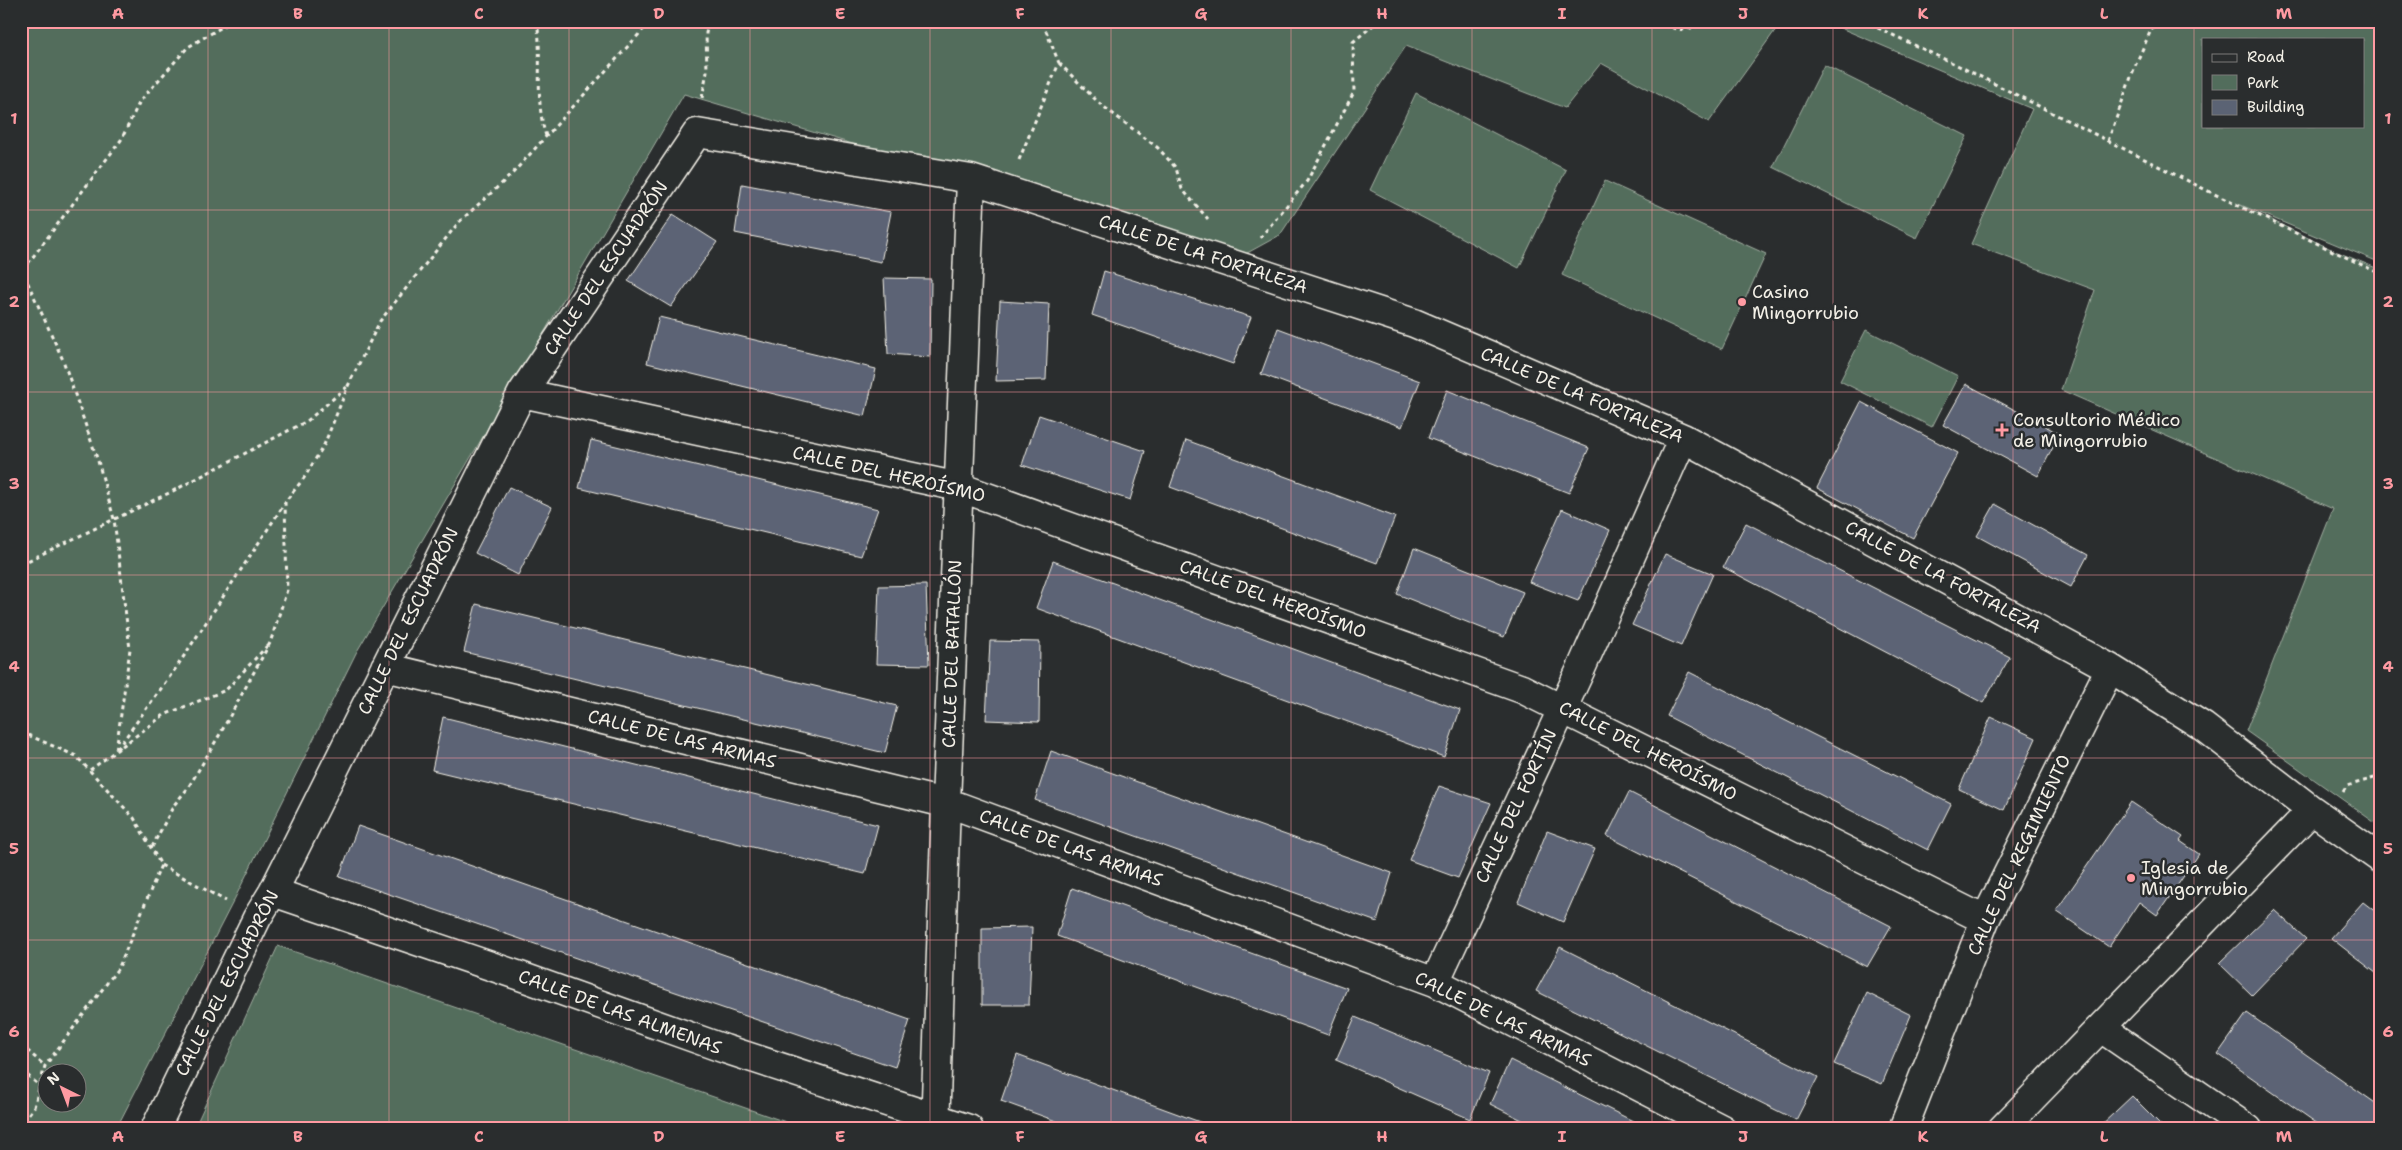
<svg xmlns="http://www.w3.org/2000/svg" width="2402" height="1150" viewBox="0 0 2402 1150" font-family="'Shantell Sans',sans-serif">
	<style>
		.green { fill: #526d5c; stroke: #a3afa2; fill-rule: evenodd }
		.building { fill: #5b6374; stroke: #f4f1e8 }
		.lines { fill: none; stroke-linecap: round; stroke-linejoin: round }
		.street-casing { stroke: #f4f1e8; stroke-width: 31 }
		.path { stroke: #f4f1e8; stroke-width: 3; stroke-dasharray: 4 4; stroke-linecap: butt }
		.street { stroke: #2a2d2e; stroke-width: 28 }
		.grid { fill: none; stroke: #ff9aa2; stroke-width: 1; stroke-opacity: 0.55 }
		.poi-dot { fill: #ff9aa2; stroke: #2a2d2e; stroke-width: 2 }
		.labels { text-anchor: middle; stroke-width: 5; stroke-linejoin: round; paint-order: stroke }
		.street-label { font-size: 18px; fill: #f4f1e8; stroke: #2a2d2e }
		.poi-label { font-size: 18px; fill: #f4f1e8; stroke: #2a2d2e; text-anchor: start }
		.neatline { fill: none; stroke: #ff9aa2; stroke-width: 2 }
		.grid-label { font-size: 16px; text-anchor: middle; font-weight: bold; fill: #ff9aa2 }
	</style>
	<rect width="100%" height="100%" fill="#2a2d2e"/>
	<filter id="ink" filterUnits="userSpaceOnUse"><feTurbulence type="fractalNoise" baseFrequency=".02" numOctaves="2"/><feDisplacementMap in="SourceGraphic" scale="10" xChannelSelector="R" yChannelSelector="G"/><feConvolveMatrix kernelMatrix="1 2 1 2 8 2 1 2 1" color-interpolation-filters="sRGB"/></filter>
	<g filter="url(#ink)">
		<!-- green -->
		<path class="green" d="M 21,21 L 1782,21 L 1709,122 L 1601,63 L 1565,108 L 1406,46 L 1280,235 L 1229,263 L 971,179 L 684,94 L 356,653 L 235,898 L 116,1129 L 21,1129 ZM 48,1072 L 78,1072 L 78,1102 L 48,1102 Z
			M 1824,21 L 2381,21 L 2381,263 L 2236,203 L 2335,251 L 2381,270 L 2381,827 L 2246,731 L 2333,509 L 2061,390 L 2095,290 L 1971,244 L 2032,109 ZM 2203,39 L 2363,39 L 2363,126 L 2203,126 Z
			M 1824,65 L 1967,136 L 1917,238 L 1773,167 Z
			M 1416,93 L 1566,170 L 1519,268 L 1370,190 Z
			M 1605,181 L 1766,254 L 1722,349 L 1562,275 Z
			M 1866,330 L 1958,376 L 1932,427 L 1840,381 Z
			M 278,946 L 806,1129 L 194,1129 Z"/>
		<!-- building -->
		<path class="building" d="M 742,184 L 891,212 L 881,262 L 735,233 Z
			M 673,214 L 717,242 L 671,307 L 628,281 Z
			M 1104,271 L 1251,317 L 1233,364 L 1092,315 Z
			M 884,278 L 931,279 L 930,357 L 888,354 Z
			M 1000,301 L 1049,304 L 1046,380 L 996,381 Z
			M 659,317 L 876,369 L 865,416 L 647,363 Z
			M 1278,328 L 1420,381 L 1402,427 L 1261,374 Z
			M 1966,384 L 2060,434 L 2038,476 L 1943,425 Z
			M 1447,390 L 1589,448 L 1569,493 L 1428,438 Z
			M 1861,402 L 1958,453 L 1913,538 L 1817,488 Z
			M 1039,415 L 1145,451 L 1130,500 L 1022,465 Z
			M 591,440 L 878,509 L 861,556 L 579,488 Z
			M 1186,440 L 1395,517 L 1377,563 L 1170,487 Z
			M 509,487 L 552,507 L 518,575 L 475,553 Z
			M 1995,504 L 2088,555 L 2071,587 L 1977,536 Z
			M 1562,509 L 1610,530 L 1578,601 L 1529,582 Z
			M 1746,523 L 2010,657 L 1983,703 L 1723,567 Z
			M 1414,548 L 1523,592 L 1504,637 L 1397,594 Z
			M 1665,554 L 1713,574 L 1681,646 L 1632,625 Z
			M 1053,561 L 1460,710 L 1444,757 L 1036,608 Z
			M 926,585 L 929,665 L 876,664 L 879,586 Z
			M 476,604 L 897,706 L 885,753 L 464,652 Z
			M 990,641 L 1040,642 L 1039,722 L 986,720 Z
			M 1689,672 L 1951,804 L 1928,850 L 1667,716 Z
			M 443,717 L 878,825 L 865,874 L 432,770 Z
			M 1991,717 L 2036,738 L 2004,810 L 1959,789 Z
			M 1051,751 L 1392,873 L 1377,922 L 1035,800 Z
			M 1439,786 L 1491,803 L 1458,878 L 1409,860 Z
			M 1629,792 L 1891,926 L 1867,967 L 1607,836 Z
			M 2131,802 L 2183,837 L 2180,841 L 2199,854 L 2157,915 L 2139,902 L 2109,947 L 2056,911 Z
			M 358,826 L 910,1020 L 895,1067 L 339,877 Z
			M 1547,831 L 1595,849 L 1563,922 L 1518,902 Z
			M 1072,888 L 1347,988 L 1328,1035 L 1057,936 Z
			M 2363,902 L 2381,916 L 2381,977 L 2331,938 Z
			M 2274,910 L 2306,939 L 2252,995 L 2219,963 Z
			M 1032,927 L 1029,1005 L 982,1005 L 982,928 Z
			M 1560,947 L 1818,1077 L 1796,1120 L 1536,991 Z
			M 1867,993 L 1911,1015 L 1882,1084 L 1834,1064 Z
			M 2247,1013 L 2381,1107 L 2381,1129 L 2325,1129 L 2218,1054 Z
			M 1355,1017 L 1489,1073 L 1470,1119 L 1336,1060 Z
			M 1017,1055 L 1219,1129 L 1078,1129 L 1001,1101 Z
			M 1510,1060 L 1649,1129 L 1540,1129 L 1490,1104 Z
			M 2132,1096 L 2165,1129 L 2097,1129 Z"/>
		<g class="lines">
			<!-- street casing -->
			<g class="street-casing">
				<path id="street" d="M 522,393 L 959,487 L 1522,689 L 1985,920
					M 385,667 L 957,806 L 1435,982 L 1722,1129
					M 273,892 L 520,976 L 725,1049 L 969,1129
					M 1435,982 L 1580,671 L 1683,438
					M 2101,1028 L 2248,1129
					M 155,1129 L 257,918 L 273,892 L 522,393 L 697,133 L 971,179 L 1414,323 L 1683,438 L 2110,668 L 2204,727 L 2312,810 L 2381,859
					M 935,1129 L 946,803 L 971,179
					M 1903,1129 L 1985,920 L 2110,668
					M 2002,1129 L 2312,810"/>
			</g>
			<!-- path -->
			<path class="path" d="M 537,21 C 543,59 534,100 546,136
				M 1641,21 L 1682,30 L 1721,21
				M 1863,21 L 1959,66 L 2210,192 L 2381,274
				M 1059,63 L 1100,104 L 1158,148 L 1176,168 L 1182,189 L 1208,219
				M 702,98 L 707,71 L 706,33 L 709,21
				M 2108,141 L 2135,66 L 2155,21
				M 1019,160 L 1059,63 L 1042,21
				M 1260,238 L 1307,181 L 1354,92 L 1353,42 L 1378,21
				M 21,268 L 63,360 L 98,461 L 114,519 L 130,649 L 116,750
				M 23,270 L 121,140 L 140,101 L 188,47 L 232,21
				M 21,564 L 171,492 L 307,421 L 348,386
				M 21,732 L 76,756 L 134,818 L 161,865 L 119,967 L 45,1066 L 34,1107 L 21,1124
				M 117,749 L 176,668 L 285,503
				M 90,770 L 164,715 L 226,690 L 267,646
				M 2343,792 L 2347,786 L 2381,776
				M 152,847 L 174,805 L 188,788 L 220,734 L 270,643 L 287,590 L 285,502 L 304,478 L 324,445 L 348,386 L 380,321 L 459,222 L 511,175 L 651,21
				M 161,865 L 226,901
				M 21,1045 L 45,1066
				M 21,1070 L 40,1086"/>
			<!-- street -->
			<use href="#street" class="street"/>
		</g>
	</g>
	<!-- grid -->
	<path class="grid" d="M 208,21 L 208,1129M 389,21 L 389,1129M 569,21 L 569,1129M 750,21 L 750,1129M 930,21 L 930,1129M 1111,21 L 1111,1129M 1291,21 L 1291,1129M 1472,21 L 1472,1129M 1652,21 L 1652,1129M 1833,21 L 1833,1129M 2013,21 L 2013,1129M 2194,21 L 2194,1129M 21,210 L 2381,210M 21,392 L 2381,392M 21,575 L 2381,575M 21,758 L 2381,758M 21,940 L 2381,940"/>
	<!-- markers -->
	<g class="poi-dot">
		<circle cx="1742" cy="302" r="5"/>
		<path d="M1999.5 422.5h5v5h5v5h-5v5h-5v-5h-5v-5h5z"/>
		<circle cx="2131" cy="878" r="5"/>
	</g>
	<g class="labels">
		<!-- street labels -->
		<g class="street-label">
			<text transform="translate(1203 254) rotate(18)" y="6">CALLE DE LA FORTALEZA</text>
			<text transform="translate(606 268) rotate(-56)" y="6">CALLE DEL ESCUADRÓN</text>
			<text transform="translate(1582 395) rotate(23)" y="6">CALLE DE LA FORTALEZA</text>
			<text transform="translate(889 474) rotate(13)" y="6">CALLE DEL HEROÍSMO</text>
			<text transform="translate(1943 577) rotate(28)" y="6">CALLE DE LA FORTALEZA</text>
			<text transform="translate(1273 599) rotate(20)" y="6">CALLE DEL HEROÍSMO</text>
			<text transform="translate(408 621) rotate(-64)" y="6">CALLE DEL ESCUADRÓN</text>
			<text transform="translate(952 654) rotate(-88)" y="6">CALLE DEL BATALLÓN</text>
			<text transform="translate(682 739) rotate(14)" y="6">CALLE DE LAS ARMAS</text>
			<text transform="translate(1648 751) rotate(27)" y="6">CALLE DEL HEROÍSMO</text>
			<text transform="translate(1516 806) rotate(-65)" y="6">CALLE DEL FORTÍN</text>
			<text transform="translate(1071 848) rotate(20)" y="6">CALLE DE LAS ARMAS</text>
			<text transform="translate(2019 855) rotate(-65)" y="6">CALLE DEL REGIMIENTO</text>
			<text transform="translate(227 983) rotate(-63)" y="6">CALLE DEL ESCUADRÓN</text>
			<text transform="translate(620 1012) rotate(20)" y="6">CALLE DE LAS ALMENAS</text>
			<text transform="translate(1503 1019) rotate(26)" y="6">CALLE DE LAS ARMAS</text>
		</g>
		<!-- poi labels -->
		<g class="poi-label">
			<text x="1752" y="298">Casino<tspan x="1752" dy="21">Mingorrubio</tspan></text>
			<text x="2013" y="426">Consultorio Médico<tspan x="2013" dy="21">de Mingorrubio</tspan></text>
			<text x="2141" y="874">Iglesia de<tspan x="2141" dy="21">Mingorrubio</tspan></text>
		</g>
	</g>
	<!-- margin -->
	<rect width="2402" height="1150" fill="none" stroke="#2a2d2e" stroke-width="55"/>
	<!-- legend -->
	<rect x="2202" y="38" width="162" height="90" fill="#2a2d2e" stroke="#7b7b78"/>
	<rect x="2212" y="54" width="25" height="8" fill="#2a2d2e" stroke="#7b7b78"/>
	<text x="2247" y="62" font-size="15" fill="#f4f1e8">Road</text>
	<rect x="2212" y="75" width="25" height="15" fill="#526d5c" stroke="#7b7b78"/>
	<text x="2247" y="88" font-size="15" fill="#f4f1e8">Park</text>
	<rect x="2212" y="100" width="25" height="15" fill="#5b6374" stroke="#7b7b78"/>
	<text x="2247" y="112" font-size="15" fill="#f4f1e8">Building</text>
	<!-- north arrow -->
	<g transform="translate(62 1088) rotate(318)"><circle r="24" fill="#2a2d2e" stroke="#7b7b78"/>
	<path d="M0-4L9 19L0 12L-9 19Z" fill="#ff9aa2"/>
	<text y="-8" font-size="14" font-weight="bold" text-anchor="middle" fill="#f4f1e8">N</text>
	</g>
	<rect x="28" y="28" width="2346" height="1094" class="neatline"/>
	<g class="grid-label">
		<text x="118" y="19">A</text>
		<text x="298" y="19">B</text>
		<text x="479" y="19">C</text>
		<text x="659" y="19">D</text>
		<text x="840" y="19">E</text>
		<text x="1020" y="19">F</text>
		<text x="1201" y="19">G</text>
		<text x="1382" y="19">H</text>
		<text x="1562" y="19">I</text>
		<text x="1743" y="19">J</text>
		<text x="1923" y="19">K</text>
		<text x="2104" y="19">L</text>
		<text x="2284" y="19">M</text>
		<text x="14" y="124">1</text>
		<text x="2388" y="124">1</text>
		<text x="14" y="307">2</text>
		<text x="2388" y="307">2</text>
		<text x="14" y="489">3</text>
		<text x="2388" y="489">3</text>
		<text x="14" y="672">4</text>
		<text x="2388" y="672">4</text>
		<text x="14" y="854">5</text>
		<text x="2388" y="854">5</text>
		<text x="14" y="1037">6</text>
		<text x="2388" y="1037">6</text>
		<text x="118" y="1142">A</text>
		<text x="298" y="1142">B</text>
		<text x="479" y="1142">C</text>
		<text x="659" y="1142">D</text>
		<text x="840" y="1142">E</text>
		<text x="1020" y="1142">F</text>
		<text x="1201" y="1142">G</text>
		<text x="1382" y="1142">H</text>
		<text x="1562" y="1142">I</text>
		<text x="1743" y="1142">J</text>
		<text x="1923" y="1142">K</text>
		<text x="2104" y="1142">L</text>
		<text x="2284" y="1142">M</text>
	</g>
</svg>
